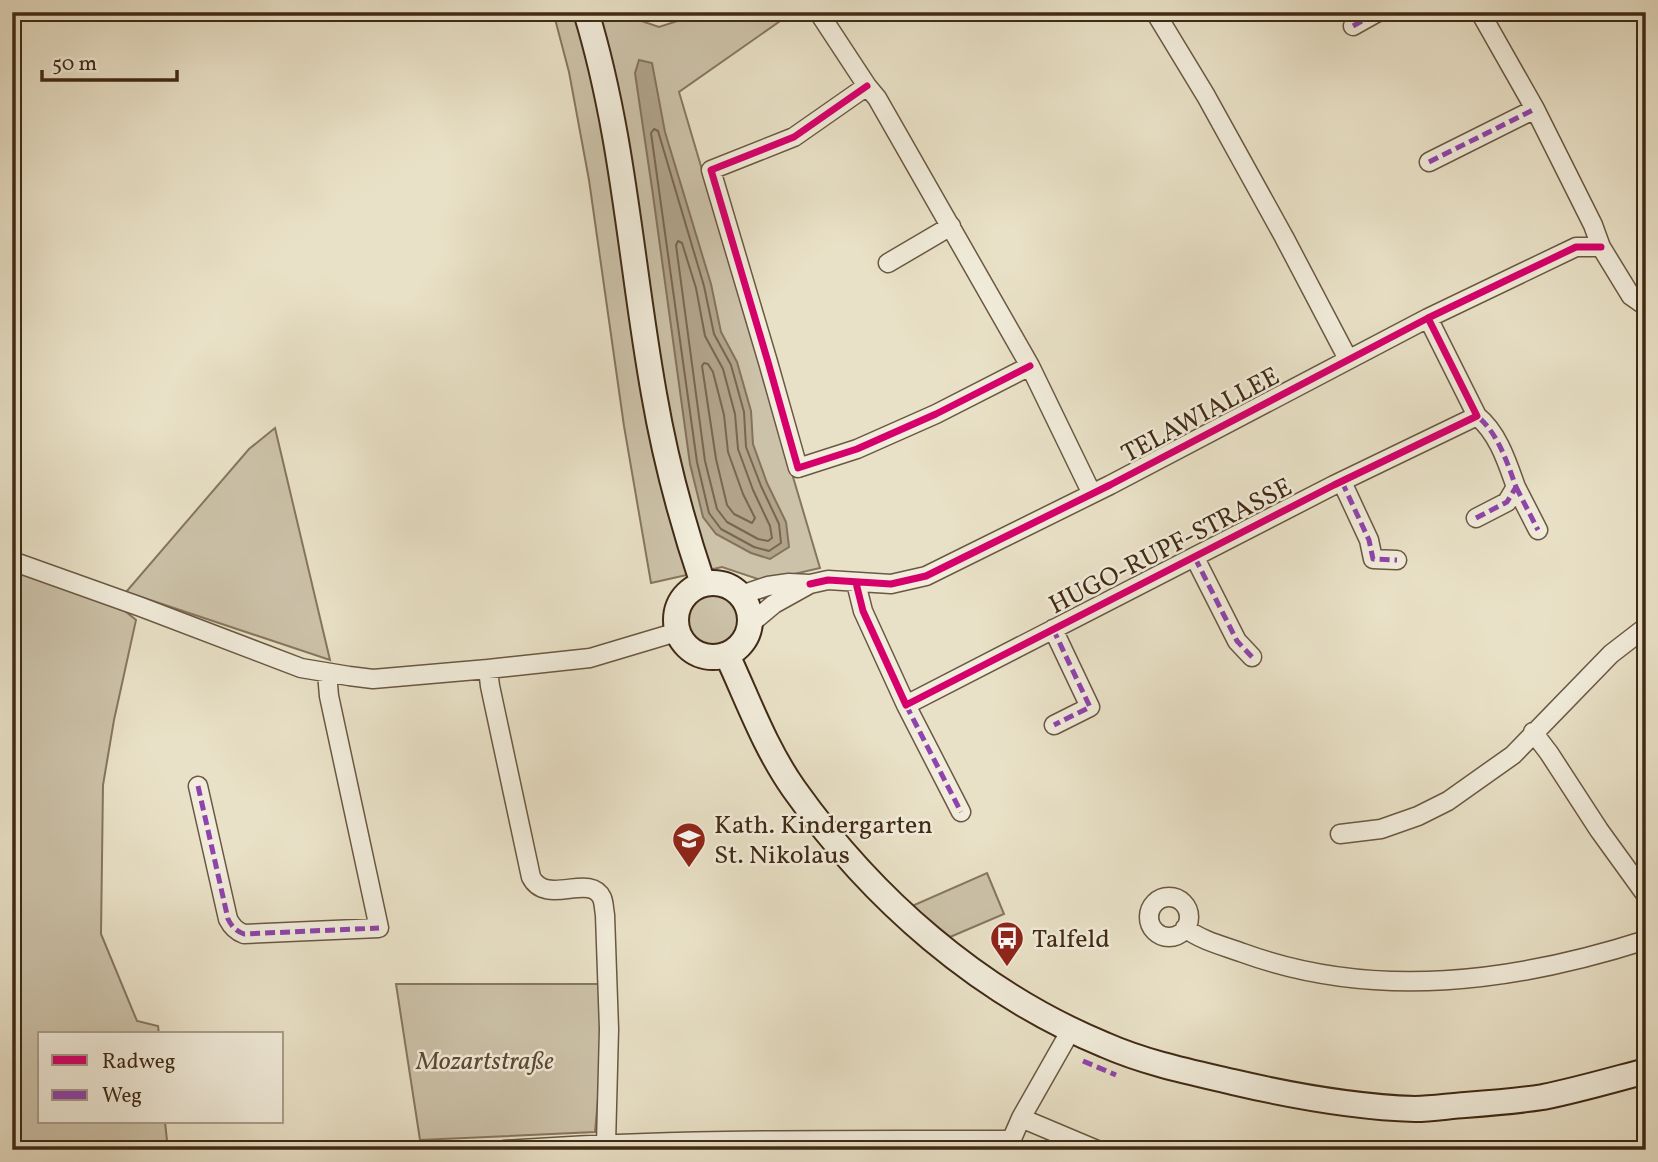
<svg xmlns="http://www.w3.org/2000/svg" width="1658" height="1162" viewBox="0 0 1658 1162" font-family="Vollkorn,serif">
	<style>
		.green { fill: #ccc2a9; stroke: #86765f; stroke-width: 2 }
		.water { fill: #b0a38a; stroke: #83735b; stroke-width: 2 }
		.lines { fill: none; stroke-linecap: round; stroke-linejoin: round }
		.shore { stroke: #786650; stroke-width: 2 }
		.minor-casing { stroke: #6a5842; stroke-width: 21 }
		.secondary-casing { stroke: #402a15; stroke-width: 28 }
		.minor { stroke: #f1ecdb; stroke-width: 18 }
		.secondary { stroke: #f1ecdb; stroke-width: 24 }
		.quiet { stroke: #8e44ad; stroke-width: 5; stroke-dasharray: 10 5; stroke-linecap: butt }
		.cycleway-casing { stroke: #f1ecdb; stroke-width: 11 }
		.cycleway { stroke: #d6006c; stroke-width: 7 }
		.labels { text-anchor: middle; stroke-width: 5; stroke-linejoin: round; paint-order: stroke }
		.street-label { font-size: 26px; fill: #402a15; stroke: #f1ecdb }
		.poi-label { font-size: 26px; fill: #402a15; stroke: #f1ecdb; text-anchor: start }
		.park-label { font-size: 26px; font-style: italic; fill: #5c4833; stroke: #f1ecdb }
	</style>
	<rect width="100%" height="100%" fill="#e9e1c7"/>
	<filter id="stains"><feTurbulence type="fractalNoise" baseFrequency=".00286" numOctaves="4"/><feColorMatrix values="0 0 0 0 .2 0 0 0 0 .09 0 0 0 0 .02 0 0 0 .5 -.17"/></filter>
	<radialGradient id="worn" r=".72"><stop offset=".6" stop-color="#630" stop-opacity="0"/><stop offset="1" stop-color="#630" stop-opacity=".3"/></radialGradient>
	<!-- green -->
	<path class="green" d="M 577,12 L 615,12 L 659,27 L 705,12 L 793,12 L 679,92 L 820,568 L 764,581 L 722,567 L 651,583 L 624,426 L 589,180 L 569,72 L 555,19 Z
		M 275,428 L 330,660 L 126,592 L 249,449 Z
		M 12,568 L 115,603 L 136,620 L 114,720 L 103,785 L 101,934 L 137,1021 L 158,1026 L 159,1034 L 40,1034 L 40,1122 L 165,1122 L 168,1150 L 12,1150 Z
		M686 619a27 27 0 1 1 54 0a27 27 0 1 1-54 0Z
		M 987,873 L 1004,914 L 950,937 L 912,906 Z
		M 396,984 L 602,984 L 604,1032 L 595,1132 L 420,1140 Z"/>
	<!-- water -->
	<path class="water" d="M 639,60 L 652,63 L 665,132 L 711,284 L 721,332 L 737,362 L 751,411 L 753,444 L 767,483 L 786,522 L 789,547 L 770,559 L 751,553 L 716,534 L 703,517 L 690,464 L 653,195 L 635,73 Z"/>
	<g class="lines">
		<!-- shore -->
		<path class="shore" d="M 654,129 L 658,131 L 704,286 L 714,334 L 731,365 L 744,412 L 746,447 L 761,486 L 779,524 L 781,543 L 769,551 L 754,547 L 721,529 L 709,513 L 697,462 L 651,133 Z
			M 678,241 L 682,243 L 696,288 L 705,336 L 723,369 L 735,414 L 738,449 L 753,490 L 770,526 L 772,538 L 768,541 L 758,539 L 727,522 L 717,509 L 705,461 L 676,245 Z
			M 704,363 L 708,364 L 713,372 L 724,415 L 728,452 L 743,494 L 755,518 L 752,523 L 734,514 L 727,505 L 716,459 L 702,366 Z"/>
		<!-- minor casing -->
		<g class="minor-casing">
			<path id="minor" d="M 1155,12 L 1206,96 L 1284,237 L 1348,359
				M 1480,12 L 1535,109 L 1593,225 L 1601,247 L 1631,296 L 1641,303 L 1646,303
				M 821,16 L 867,86 L 877,98 L 1030,366 L 1092,494
				M 1353,26 L 1378,12
				M 867,86 L 794,137 L 711,170 L 768,362 L 798,468 L 857,449 L 936,414 L 1030,366
				M 1429,162 L 1535,109
				M 888,263 L 951,226
				M 1342,482 L 1369,540 L 1373,559 L 1397,560
				M 1516,487 L 1538,530
				M 1476,518 L 1507,502 L 1516,487 C 1507,462 1498,433 1477,416
				M 1195,558 L 1237,641 L 1252,657
				M 12,561 L 141,607 L 301,668 L 349,676 L 373,679 L 488,669 L 590,658 L 677,632
				M 856,583 L 863,611 L 906,705 L 1334,485 L 1477,416 L 1428,318
				M 741,595 L 768,586 L 789,583 L 810,584 L 828,580 L 891,584 L 926,576 L 1110,485 L 1428,318 L 1576,247 L 1601,247
				M 750,624 L 774,604 L 810,584
				M 1053,629 L 1090,707 L 1054,725
				M 488,669 L 490,686 L 531,877 C 546,907 590,872 602,898 C 604,903 604,910 605,915 L 609,1029 L 606,1144
				M 906,705 L 961,812
				M 1533,732 L 1549,753 L 1599,830 L 1646,895
				M 198,786 L 228,919 C 232,927 236,931 244,934 L 379,928 L 329,696 L 327,673
				M 1340,834 L 1381,829 L 1418,816 L 1448,801 L 1513,755 L 1611,654 L 1646,627
				M1149 917a20 20 0 1 1 40 0a20 20 0 1 1-40 0Z
				M 1185,928 C 1202,941 1224,946 1243,953 C 1375,1001 1515,982 1646,940
				M 1021,1118 L 1097,1150
				M 504,1150 C 673,1138 842,1140 1011,1140
				M 1007,1150 L 1021,1118 L 1071,1030"/>
		</g>
		<!-- secondary casing -->
		<g class="secondary-casing">
			<path id="secondary" d="M 586,12 C 624,136 631,266 654,394 C 665,458 682,522 703,584
				M676 620a37 37 0 1 1 74 0a37 37 0 1 1-74 0Z
				M 727,655 C 748,700 765,748 794,789 C 872,899 979,993 1105,1045 C 1146,1063 1190,1072 1233,1082 C 1293,1096 1354,1107 1415,1109 C 1432,1109 1449,1106 1465,1105 C 1491,1103 1517,1101 1543,1097 C 1578,1090 1612,1080 1646,1071"/>
		</g>
		<!-- minor -->
		<use href="#minor" class="minor"/>
		<!-- secondary -->
		<use href="#secondary" class="secondary"/>
		<!-- quiet -->
		<path class="quiet" d="M 1353,26 L 1378,12
			M 1429,162 L 1535,109
			M 1342,482 L 1369,540 L 1373,559 L 1397,560
			M 1516,487 L 1538,530
			M 1476,518 L 1507,502 L 1516,487 C 1507,462 1498,433 1477,416
			M 1195,558 L 1237,641 L 1252,657
			M 1053,629 L 1090,707 L 1054,725
			M 906,705 L 961,812
			M 198,786 L 228,919 C 232,927 236,931 244,934 L 379,928
			M 1083,1061 L 1116,1075"/>
		<!-- cycleway casing -->
		<g class="cycleway-casing">
			<path id="cycleway" d="M 867,86 L 794,137 L 711,170 L 768,362 L 798,468 L 857,449 L 936,414 L 1030,366
				M 856,583 L 863,611 L 906,705 L 1334,485 L 1477,416 L 1428,318
				M 810,584 L 828,580 L 891,584 L 926,576 L 1110,485 L 1428,318 L 1576,247 L 1601,247"/>
		</g>
		<!-- cycleway -->
		<use href="#cycleway" class="cycleway"/>
	</g>
	<!-- icons -->
	<defs>
		<g id="school-pin" transform="scale(1.75)"><path d="M0 17L-7.5 6A9.5 9.5 0 1 1 7.5 6Z" fill="#8f2418" stroke="#f1ecdb"/><path d="M0-5L7-2L0 1L-7-2ZM-4 1L0 2.5L4 1V4Q0 6-4 4Z" fill="#fff"/></g>
		<g id="bus-pin" transform="scale(1.75)"><path d="M0 17L-7.5 6A9.5 9.5 0 1 1 7.5 6Z" fill="#8f2418" stroke="#f1ecdb"/><path d="M-5-6H5V4H4V6H2V4H-2V6H-4V4H-5ZM-3.5-4V0h7V-4ZM-3.5 1.2v1.5H-2V1.2ZM2 1.2v1.5H3.5V1.2Z" fill="#fff"/></g>
	</defs>
	<g fill-rule="evenodd">
		<use href="#school-pin" x="689" y="839"/>
		<use href="#bus-pin" x="1007" y="938"/>
	</g>
	<g class="labels">
		<!-- street labels -->
		<g class="street-label">
			<text transform="translate(1200 414) rotate(-28)" y="9">TELAWIALLEE</text>
			<text transform="translate(1170 545) rotate(-27)" y="9">HUGO-RUPF-STRASSE</text>
		</g>
		<!-- poi labels -->
		<g class="poi-label">
			<text x="714" y="833">Kath. Kindergarten<tspan x="714" dy="30">St. Nikolaus</tspan></text>
			<text x="1032" y="947">Talfeld</text>
		</g>
		<!-- park labels -->
		<g class="park-label">
			<text x="485" y="1069">Mozartstraße</text>
		</g>
	</g>
	<!-- margin -->
	<rect width="1658" height="1162" fill="none" stroke="#e9e1c7" stroke-width="42"/>
	<rect x="14" y="14" width="1630" height="1134" fill="none" stroke="#402a15" stroke-width="3.5"/>
	<rect x="21" y="21" width="1616" height="1120" fill="none" stroke="#402a15" stroke-width="2"/>
	<!-- legend -->
	<rect x="38" y="1032" width="245" height="91" fill="#f1ecdb" stroke="#aa9e8c" stroke-width="2"/>
	<rect x="52" y="1055" width="35" height="10" fill="#d6006c" stroke="#aa9e8c" stroke-width="2"/>
	<text x="102" y="1068" font-size="21" fill="#402a15">Radweg</text>
	<rect x="52" y="1090" width="35" height="10" fill="#8e44ad" stroke="#aa9e8c" stroke-width="2"/>
	<text x="102" y="1102" font-size="21" fill="#402a15">Weg</text>
	<!-- scale -->
	<path d="M42 70v10h135v-10" fill="none" stroke="#402a15" stroke-width="3.5"/>
	<text x="52" y="70" font-size="21" fill="#402a15" stroke="#f1ecdb" stroke-width="5" paint-order="stroke">50 m</text>
	<rect width="100%" height="100%" filter="url(#stains)"/>
	<rect width="100%" height="100%" fill="url(#worn)"/>
</svg>
